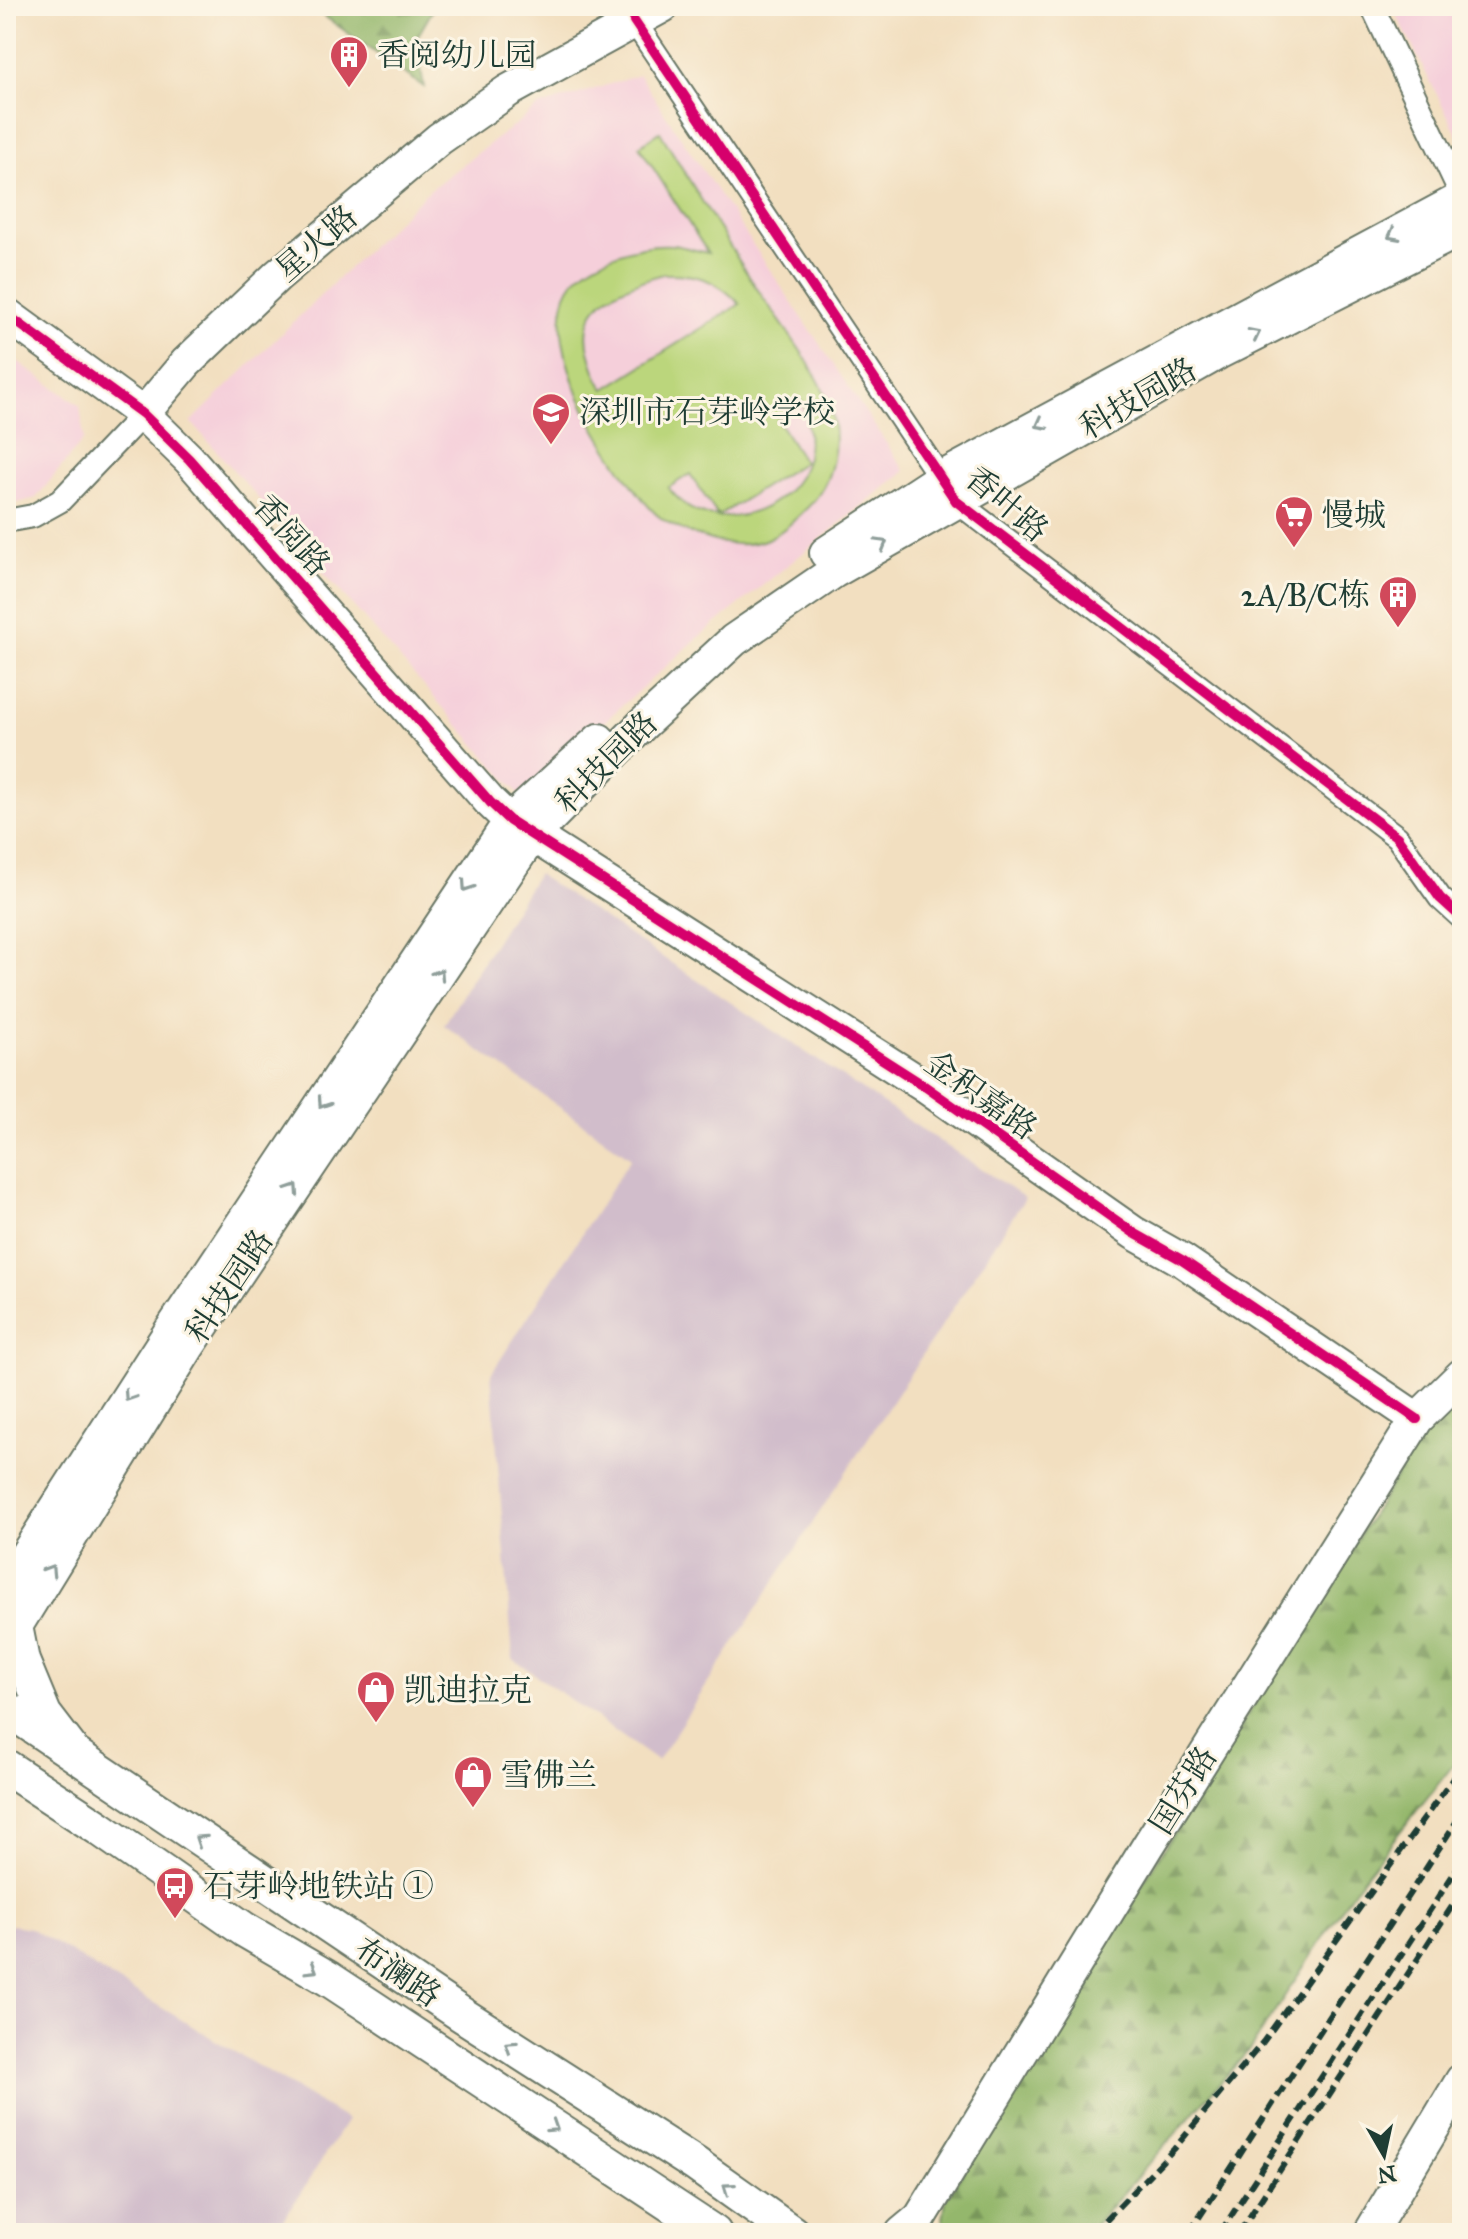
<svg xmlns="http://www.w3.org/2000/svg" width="1468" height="2239" viewBox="0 0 1468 2239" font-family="'IM FELL Great Primer','Noto Serif SC',serif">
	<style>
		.built { fill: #f5cfda }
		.industrial { fill: #d1bdcb }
		.forest { fill: url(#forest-firs); stroke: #5a7a50; stroke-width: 2 }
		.pitch { fill: #bbd67c; stroke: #6d8a58; stroke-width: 2; fill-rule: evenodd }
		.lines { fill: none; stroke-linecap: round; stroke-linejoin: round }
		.street-casing { stroke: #697665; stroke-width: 26 }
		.secondary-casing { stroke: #697665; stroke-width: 36 }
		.primary-casing { stroke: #697665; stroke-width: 38 }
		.street { stroke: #fff; stroke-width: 22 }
		.secondary { stroke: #fff; stroke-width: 32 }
		.primary { stroke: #fff; stroke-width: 34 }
		.rail { stroke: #1f3d34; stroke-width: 6; stroke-dasharray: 12 6; stroke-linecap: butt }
		.cycleway-casing { stroke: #fcf5e5; stroke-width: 15 }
		.cycleway { stroke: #d6006c; stroke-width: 10 }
		.oneway { stroke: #8f9e9a }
		.labels { text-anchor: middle; stroke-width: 6; stroke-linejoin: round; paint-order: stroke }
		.poi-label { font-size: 32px; fill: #1f3d34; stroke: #fcf5e5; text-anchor: start }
		.street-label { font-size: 32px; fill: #1f3d34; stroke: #fcf5e5 }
	</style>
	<defs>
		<pattern id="forest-firs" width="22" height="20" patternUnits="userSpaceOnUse" patternTransform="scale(2)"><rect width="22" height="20" fill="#94b76c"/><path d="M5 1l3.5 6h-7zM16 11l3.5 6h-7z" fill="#78965a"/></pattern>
	</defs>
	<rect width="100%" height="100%" fill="#fcf5e5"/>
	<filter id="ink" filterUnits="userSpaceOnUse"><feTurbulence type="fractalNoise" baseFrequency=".0125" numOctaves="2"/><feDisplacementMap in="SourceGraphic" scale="16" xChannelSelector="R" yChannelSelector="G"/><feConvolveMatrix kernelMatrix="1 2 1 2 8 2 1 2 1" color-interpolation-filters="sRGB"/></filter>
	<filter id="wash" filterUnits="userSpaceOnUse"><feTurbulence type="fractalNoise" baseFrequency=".006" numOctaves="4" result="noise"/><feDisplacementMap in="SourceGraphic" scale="32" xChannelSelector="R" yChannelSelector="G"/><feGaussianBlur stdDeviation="1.8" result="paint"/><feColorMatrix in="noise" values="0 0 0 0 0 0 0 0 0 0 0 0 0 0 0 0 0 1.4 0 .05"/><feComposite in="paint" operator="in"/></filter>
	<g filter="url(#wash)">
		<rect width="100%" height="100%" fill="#f2dfc0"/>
		<!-- built -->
		<path class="built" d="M 1392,6 L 1462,6 L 1462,144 Z
			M 639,75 L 905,471 L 700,636 L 521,796 L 191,422 L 427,192 L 538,107 Z
			M 6,353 L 80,406 L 84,439 L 36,498 L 6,506 Z"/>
		<!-- industrial -->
		<path class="industrial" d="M 537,874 L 1025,1198 L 657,1761 L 513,1659 L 491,1374 L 631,1158 L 444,1025 Z
			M 13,1925 L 30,1928 L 347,2120 L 275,2233 L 6,2233 L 6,1927 Z"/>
		<!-- forest -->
		<path class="forest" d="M 310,6 L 435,6 L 416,39 L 424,87 Z
			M 1462,1399 L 1462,1754 L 1356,1887 L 1250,2049 L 1088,2233 L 941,2233 L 946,2199 L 1418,1441 Z"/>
		<!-- pitch -->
		<path class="pitch" d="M 660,132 C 692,184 723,237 756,287 C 779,322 821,372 831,411 C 840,444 833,483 808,507 C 795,520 782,533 765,540 C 749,546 727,545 711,540 C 694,535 676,529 661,518 C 649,510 639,494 630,482 C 599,439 571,393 563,341 C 560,323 561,297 573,282 C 593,257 642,243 672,245 C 684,246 696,251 708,253 L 639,146 ZM 663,274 C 696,273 716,279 740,304 L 605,389 C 597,380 593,366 590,355 C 575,301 621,287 663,274 ZM 803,402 C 807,422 812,443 805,464 C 789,508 732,530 691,509 C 683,505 675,495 668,488 L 690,474 L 718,516 L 804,462 L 777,419 Z"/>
	</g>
	<g filter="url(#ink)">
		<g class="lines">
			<!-- street casing -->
			<g class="street-casing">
				<path id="street" d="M 1372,6 L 1462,196
					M 634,21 L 956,501 L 1397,837 L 1440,898 L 1462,918
					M 6,521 L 33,516 L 60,501 L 143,414"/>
			</g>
			<!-- secondary casing -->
			<g class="secondary-casing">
				<path id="secondary" d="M 6,314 L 143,414 L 189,459 L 490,802 L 510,821 L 923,1085 L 1134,1233 L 1182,1260 L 1417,1419
					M 143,414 L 186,363 L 277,276 L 439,139 L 508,91 L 663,6
					M 826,553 L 939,479 L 1462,198
					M 6,1586 L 171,1330 L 510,821 L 599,740
					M 16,1626 L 23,1661 L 45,1714 L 71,1748
					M 6,1633 L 16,1626 L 188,1347 L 531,837 L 643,724 L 734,640 L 835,571 L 1218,353 L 1462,229
					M 902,2233 L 920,2218 L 1148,1846 L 1417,1419 L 1462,1375
					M 1370,2233 L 1462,2080"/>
			</g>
			<!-- primary casing -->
			<g class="primary-casing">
				<path id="primary" d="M 6,1708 L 461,2014 L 695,2164 L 792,2233
					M 6,1767 L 99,1828 L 245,1930 L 329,1979 L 714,2233"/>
			</g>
			<!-- street -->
			<use href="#street" class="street"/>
			<!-- secondary -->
			<use href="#secondary" class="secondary"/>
			<!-- primary -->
			<use href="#primary" class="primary"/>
			<!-- rail -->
			<path class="rail" d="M 1093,2233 L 1174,2149 L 1263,2042 L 1462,1766
				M 1189,2233 L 1462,1813
				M 1220,2233 L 1462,1861
				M 1239,2233 L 1462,1891"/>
			<!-- cycleway casing -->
			<g class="cycleway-casing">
				<path id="cycleway" d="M 634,21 L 956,501 L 1397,837 L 1440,898 L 1462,918
					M 6,314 L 143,414 L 189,459 L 490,802 L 510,821 L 923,1085 L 1134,1233 L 1182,1260 L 1417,1419"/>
			</g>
			<!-- cycleway -->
			<use href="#cycleway" class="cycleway"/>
		</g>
		<!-- one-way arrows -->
		<defs><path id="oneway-chevron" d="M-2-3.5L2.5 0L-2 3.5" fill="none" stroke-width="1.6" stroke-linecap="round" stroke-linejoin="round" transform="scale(2)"/></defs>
		<g class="oneway">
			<use href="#oneway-chevron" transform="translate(1393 235) rotate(152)"/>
			<use href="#oneway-chevron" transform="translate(1255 334) rotate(-27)"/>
			<use href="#oneway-chevron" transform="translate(1041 424) rotate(152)"/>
			<use href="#oneway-chevron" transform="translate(882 544) rotate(-30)"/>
			<use href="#oneway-chevron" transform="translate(467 886) rotate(124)"/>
			<use href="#oneway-chevron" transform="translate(439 974) rotate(-56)"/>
			<use href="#oneway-chevron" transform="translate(323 1103) rotate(124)"/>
			<use href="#oneway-chevron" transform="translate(294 1189) rotate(-56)"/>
			<use href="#oneway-chevron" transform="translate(129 1396) rotate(123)"/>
			<use href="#oneway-chevron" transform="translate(50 1570) rotate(-58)"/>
			<use href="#oneway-chevron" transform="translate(200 1840) rotate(-146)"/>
			<use href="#oneway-chevron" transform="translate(312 1969) rotate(31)"/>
			<use href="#oneway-chevron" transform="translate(510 2046) rotate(-147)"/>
			<use href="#oneway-chevron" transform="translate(553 2127) rotate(33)"/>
			<use href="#oneway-chevron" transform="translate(728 2188) rotate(-145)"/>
		</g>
	</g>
	<!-- icons -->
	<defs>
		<g id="building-pin" transform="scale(2)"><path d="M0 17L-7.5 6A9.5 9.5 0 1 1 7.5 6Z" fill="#d1495b" stroke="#fcf5e5"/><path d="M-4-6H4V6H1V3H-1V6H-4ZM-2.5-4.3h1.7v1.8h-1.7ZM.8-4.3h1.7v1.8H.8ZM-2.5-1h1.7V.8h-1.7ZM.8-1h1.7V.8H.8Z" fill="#fff"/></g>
		<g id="school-pin" transform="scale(2)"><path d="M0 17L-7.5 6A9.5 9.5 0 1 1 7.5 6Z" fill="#d1495b" stroke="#fcf5e5"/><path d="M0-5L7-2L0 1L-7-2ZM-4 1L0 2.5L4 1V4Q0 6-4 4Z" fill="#fff"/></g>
		<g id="supermarket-pin" transform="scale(2)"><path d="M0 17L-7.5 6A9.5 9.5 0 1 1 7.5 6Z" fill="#d1495b" stroke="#fcf5e5"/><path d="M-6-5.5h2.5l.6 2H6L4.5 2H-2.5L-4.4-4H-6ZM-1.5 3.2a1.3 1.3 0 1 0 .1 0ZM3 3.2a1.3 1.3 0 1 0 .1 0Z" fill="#fff"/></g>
		<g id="shop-pin" transform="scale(2)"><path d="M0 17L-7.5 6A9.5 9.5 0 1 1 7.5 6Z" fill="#d1495b" stroke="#fcf5e5"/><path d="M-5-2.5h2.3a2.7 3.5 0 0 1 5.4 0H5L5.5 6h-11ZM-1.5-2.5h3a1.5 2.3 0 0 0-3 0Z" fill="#fff"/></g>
		<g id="bus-pin" transform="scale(2)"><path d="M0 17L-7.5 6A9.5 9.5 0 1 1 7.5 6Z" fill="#d1495b" stroke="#fcf5e5"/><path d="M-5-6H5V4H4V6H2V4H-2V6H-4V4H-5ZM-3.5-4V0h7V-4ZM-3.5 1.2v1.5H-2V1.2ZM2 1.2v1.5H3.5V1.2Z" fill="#fff"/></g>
	</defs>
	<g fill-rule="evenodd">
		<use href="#building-pin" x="349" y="55"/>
		<use href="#school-pin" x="551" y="412"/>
		<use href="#supermarket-pin" x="1294" y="515"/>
		<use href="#building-pin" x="1398" y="595"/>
		<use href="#shop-pin" x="376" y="1690"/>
		<use href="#shop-pin" x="473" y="1775"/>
		<use href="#bus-pin" x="175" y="1886"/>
	</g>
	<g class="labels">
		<!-- poi labels -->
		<g class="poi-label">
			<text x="377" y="66">香阅幼儿园</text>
			<text x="579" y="423">深圳市石芽岭学校</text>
			<text x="1322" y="526">慢城</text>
			<text x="1370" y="606" text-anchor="end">2A/B/C栋</text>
			<text x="404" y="1701">凯迪拉克</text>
			<text x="501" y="1786">雪佛兰</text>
			<text x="203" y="1897">石芽岭地铁站 ①</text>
		</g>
		<!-- street labels -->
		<g class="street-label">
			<text transform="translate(316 243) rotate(-41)" y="11">星火路</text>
			<text transform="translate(1138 398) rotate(-30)" y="11">科技园路</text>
			<text transform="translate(1007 504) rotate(40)" y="11">香叶路</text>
			<text transform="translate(292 535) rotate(48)" y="11">香阅路</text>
			<text transform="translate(606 762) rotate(-45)" y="11">科技园路</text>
			<text transform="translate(981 1095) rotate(35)" y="11">金积嘉路</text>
			<text transform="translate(229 1286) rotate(-56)" y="11">科技园路</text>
			<text transform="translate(1183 1790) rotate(-58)" y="11">国芬路</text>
			<text transform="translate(398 1972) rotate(34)" y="11">布澜路</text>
		</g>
	</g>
	<!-- margin -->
	<rect width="1468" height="2239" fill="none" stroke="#fcf5e5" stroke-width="32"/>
	<!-- north arrow -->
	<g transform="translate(1384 2155) rotate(171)" stroke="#fcf5e5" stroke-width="6" paint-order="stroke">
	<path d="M0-6L14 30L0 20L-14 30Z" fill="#1f3d34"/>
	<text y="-12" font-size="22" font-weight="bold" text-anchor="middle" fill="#1f3d34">N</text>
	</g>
</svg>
